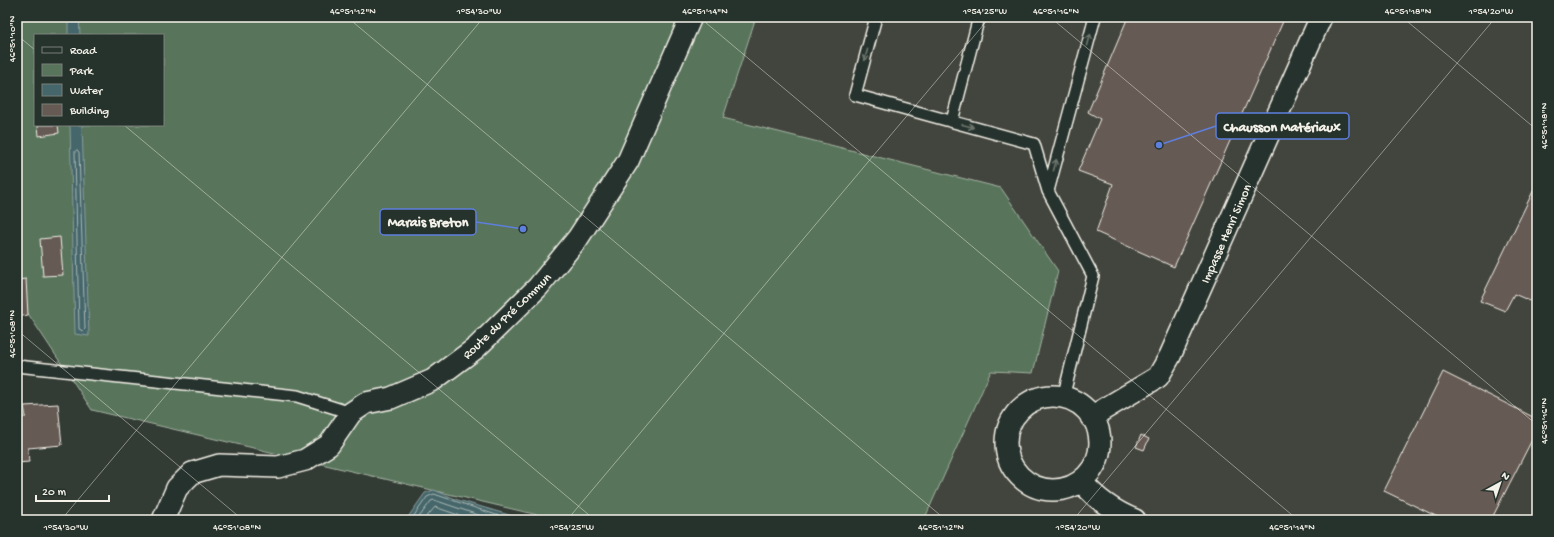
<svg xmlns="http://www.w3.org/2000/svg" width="1554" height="537" viewBox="0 0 1554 537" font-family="'Gochi Hand',sans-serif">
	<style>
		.built { fill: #42443e }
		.green { fill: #58755c; stroke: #a6b3a2; fill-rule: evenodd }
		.water { fill: #45666b; stroke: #8b9e9d }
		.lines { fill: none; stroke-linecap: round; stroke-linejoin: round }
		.shore { stroke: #aeb9b6; stroke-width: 1 }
		.building { fill: #665a54; stroke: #f4f1e8 }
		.lane-casing { stroke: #f4f1e8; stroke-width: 14 }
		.street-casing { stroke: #f4f1e8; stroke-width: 24 }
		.lane { stroke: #26332d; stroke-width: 11 }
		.street { stroke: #26332d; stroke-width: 21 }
		.oneway { stroke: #6e766e }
		.ticks { fill: none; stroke: #f4f1e8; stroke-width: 1; stroke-opacity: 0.45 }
		.labels { text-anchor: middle; stroke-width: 3; stroke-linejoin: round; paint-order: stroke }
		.street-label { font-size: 13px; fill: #f4f1e8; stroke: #26332d }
		.leader { fill: none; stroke: #5e7fdd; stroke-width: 1.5 }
		.callout-dot { fill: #5e7fdd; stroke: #26332d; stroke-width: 1.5 }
		.callout { fill: #26332d; stroke: #5e7fdd; stroke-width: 1.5 }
		.callout-label { font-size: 14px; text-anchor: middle; font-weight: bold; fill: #f4f1e8 }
		.neatline { fill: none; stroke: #f4f1e8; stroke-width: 1.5 }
		.ticks-label { font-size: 10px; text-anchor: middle; fill: #f4f1e8 }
	</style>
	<rect width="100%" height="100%" fill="#333b35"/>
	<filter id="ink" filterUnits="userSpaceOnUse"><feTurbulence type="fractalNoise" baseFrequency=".025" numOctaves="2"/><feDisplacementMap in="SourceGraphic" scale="8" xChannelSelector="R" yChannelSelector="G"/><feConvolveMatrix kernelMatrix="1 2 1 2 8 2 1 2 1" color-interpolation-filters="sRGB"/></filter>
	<g filter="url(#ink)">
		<!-- built -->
		<path class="built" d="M 756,17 L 1537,17 L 1537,520 L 931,520 L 925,518 L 991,371 L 723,118 Z"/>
		<!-- green -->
		<path class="green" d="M 17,17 L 756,17 L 723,118 L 1001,188 L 1058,271 L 1033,373 L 991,371 L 924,520 L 559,520 L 92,410 L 17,297 ZM 35,35 L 163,35 L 163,125 L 35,125 Z"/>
		<!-- water -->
		<path class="water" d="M 68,17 L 79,17 L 80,35 L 68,35 Z
			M 70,125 L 82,125 L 89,336 L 75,334 Z
			M 434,490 L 458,500 L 526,520 L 406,520 L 425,493 Z"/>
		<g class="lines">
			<!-- shore -->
			<path class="shore" d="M 77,150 L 79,152 L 85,329 L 83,331 L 79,329 L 75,152 Z
				M 411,520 L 427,497 L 434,494 L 511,520
				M 417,520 L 431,501 L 434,500 L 493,520
				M 424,520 L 435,507 L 473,520"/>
		</g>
		<!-- building -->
		<path class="building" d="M 1128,17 L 1285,17 L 1174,267 L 1096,232 L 1113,184 L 1078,171 L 1100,119 L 1088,112 Z
			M 38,125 L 58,125 L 59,133 L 39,136 Z
			M 1537,183 L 1537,304 L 1514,294 L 1505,311 L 1480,301 Z
			M 60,237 L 63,275 L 43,276 L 40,239 Z
			M 26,279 L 28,315 L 17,317 L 17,280 Z
			M 1443,372 L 1537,419 L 1537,430 L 1491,520 L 1444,520 L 1384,491 Z
			M 58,404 L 62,445 L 28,448 L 29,462 L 17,463 L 17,417 L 26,417 L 24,406 Z
			M 1141,435 L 1149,439 L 1144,450 L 1136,447 Z"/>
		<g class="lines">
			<!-- lane casing -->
			<g class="lane-casing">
				<path id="lane" d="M 876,17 L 855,95 L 1034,144 L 1048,191 L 1095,17
					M 952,121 L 979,17
					M 1048,191 L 1093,276 L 1063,398
					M 17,366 L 297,396 L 351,413"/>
			</g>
			<!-- street casing -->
			<g class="street-casing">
				<path id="street" d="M1006 443a47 47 0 1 1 94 0a47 47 0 1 1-94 0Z
					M 1091,417 L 1158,377 L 1170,356 L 1321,17
					M 1081,481 C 1096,499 1112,511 1135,520
					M 163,520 L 177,488 L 192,473 L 219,465 L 278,467 L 305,460 L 329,445 L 351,413 L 366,403 L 391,398 L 433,380 L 476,348 L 538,287 L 578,238 L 628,161 L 691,17"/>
			</g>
			<!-- lane -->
			<use href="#lane" class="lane"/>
			<!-- street -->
			<use href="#street" class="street"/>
		</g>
		<!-- one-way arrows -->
		<defs><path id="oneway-shaft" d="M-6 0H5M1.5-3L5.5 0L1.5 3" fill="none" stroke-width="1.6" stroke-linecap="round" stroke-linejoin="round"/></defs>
		<g class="oneway">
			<use href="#oneway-shaft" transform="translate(1089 40) rotate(-75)"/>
			<use href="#oneway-shaft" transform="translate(866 55) rotate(105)"/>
			<use href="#oneway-shaft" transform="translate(968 126) rotate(15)"/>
			<use href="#oneway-shaft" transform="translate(1055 165) rotate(-75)"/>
		</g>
	</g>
	<!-- ticks -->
	<path class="ticks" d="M 347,17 L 946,520M 699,17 L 1298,520M 1050,17 L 1537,425M 1402,17 L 1537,130M 17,35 L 35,50M 124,125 L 595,520M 17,330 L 243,520M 61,520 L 484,17M 567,520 L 990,17M 1073,520 L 1496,17"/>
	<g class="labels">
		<!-- street labels -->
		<g class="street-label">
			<text transform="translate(1225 233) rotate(-66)" y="5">Impasse Henri Simon</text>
			<text transform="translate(506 315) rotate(-44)" y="5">Route du Pré Commun</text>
		</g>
	</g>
	<!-- callouts -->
	<path class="leader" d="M1159 145L1216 126M523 229L476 222"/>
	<g class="callout-dot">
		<circle cx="1159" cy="145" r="4"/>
		<circle cx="523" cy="229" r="4"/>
	</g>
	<g class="callout">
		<rect x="1216" y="113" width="133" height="26" rx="4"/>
		<rect x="380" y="209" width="96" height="26" rx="4"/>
	</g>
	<g class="callout-label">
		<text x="1282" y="131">Chausson Matériaux</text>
		<text x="428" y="226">Marais Breton</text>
	</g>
	<!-- margin -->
	<rect width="1554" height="537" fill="none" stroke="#26332d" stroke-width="44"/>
	<!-- legend -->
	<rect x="34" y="34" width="130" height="92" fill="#26332d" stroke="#787f78"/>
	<rect x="42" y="47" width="20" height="6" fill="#26332d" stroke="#787f78"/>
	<text x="70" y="54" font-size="12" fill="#f4f1e8">Road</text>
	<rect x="42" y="64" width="20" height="12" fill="#58755c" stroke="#787f78"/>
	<text x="70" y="74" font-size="12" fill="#f4f1e8">Park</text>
	<rect x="42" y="84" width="20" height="12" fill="#45666b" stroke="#787f78"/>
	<text x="70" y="94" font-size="12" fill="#f4f1e8">Water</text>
	<rect x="42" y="104" width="20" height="12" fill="#665a54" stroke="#787f78"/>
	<text x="70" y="114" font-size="12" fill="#f4f1e8">Building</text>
	<!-- north arrow -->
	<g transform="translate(1500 483) rotate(40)" stroke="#26332d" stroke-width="3" paint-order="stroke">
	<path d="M0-3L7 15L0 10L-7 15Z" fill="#f4f1e8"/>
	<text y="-6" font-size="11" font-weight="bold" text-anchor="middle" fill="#f4f1e8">N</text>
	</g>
	<!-- scale -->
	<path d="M36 495v6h73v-6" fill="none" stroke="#f4f1e8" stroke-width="2"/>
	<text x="42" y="495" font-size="12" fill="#f4f1e8" stroke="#26332d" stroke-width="3" paint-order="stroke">20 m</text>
	<rect x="22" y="22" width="1510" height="493" class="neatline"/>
	<g class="ticks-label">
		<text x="353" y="14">46°51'12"N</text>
		<text x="479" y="14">1°54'30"W</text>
		<text x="705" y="14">46°51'14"N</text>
		<text x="985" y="14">1°54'25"W</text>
		<text x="1056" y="14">46°51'16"N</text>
		<text x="1408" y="14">46°51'18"N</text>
		<text x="1491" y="14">1°54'20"W</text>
		<text transform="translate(11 39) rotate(-90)" y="4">46°51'10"N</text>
		<text transform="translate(1543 126) rotate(-90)" y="4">46°51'18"N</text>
		<text transform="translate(11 334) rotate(-90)" y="4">46°51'08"N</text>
		<text transform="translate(1543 421) rotate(-90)" y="4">46°51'16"N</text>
		<text x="66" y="530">1°54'30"W</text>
		<text x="237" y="530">46°51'08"N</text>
		<text x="572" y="530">1°54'25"W</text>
		<text x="941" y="530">46°51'12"N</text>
		<text x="1078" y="530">1°54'20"W</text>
		<text x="1292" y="530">46°51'14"N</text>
	</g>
</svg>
